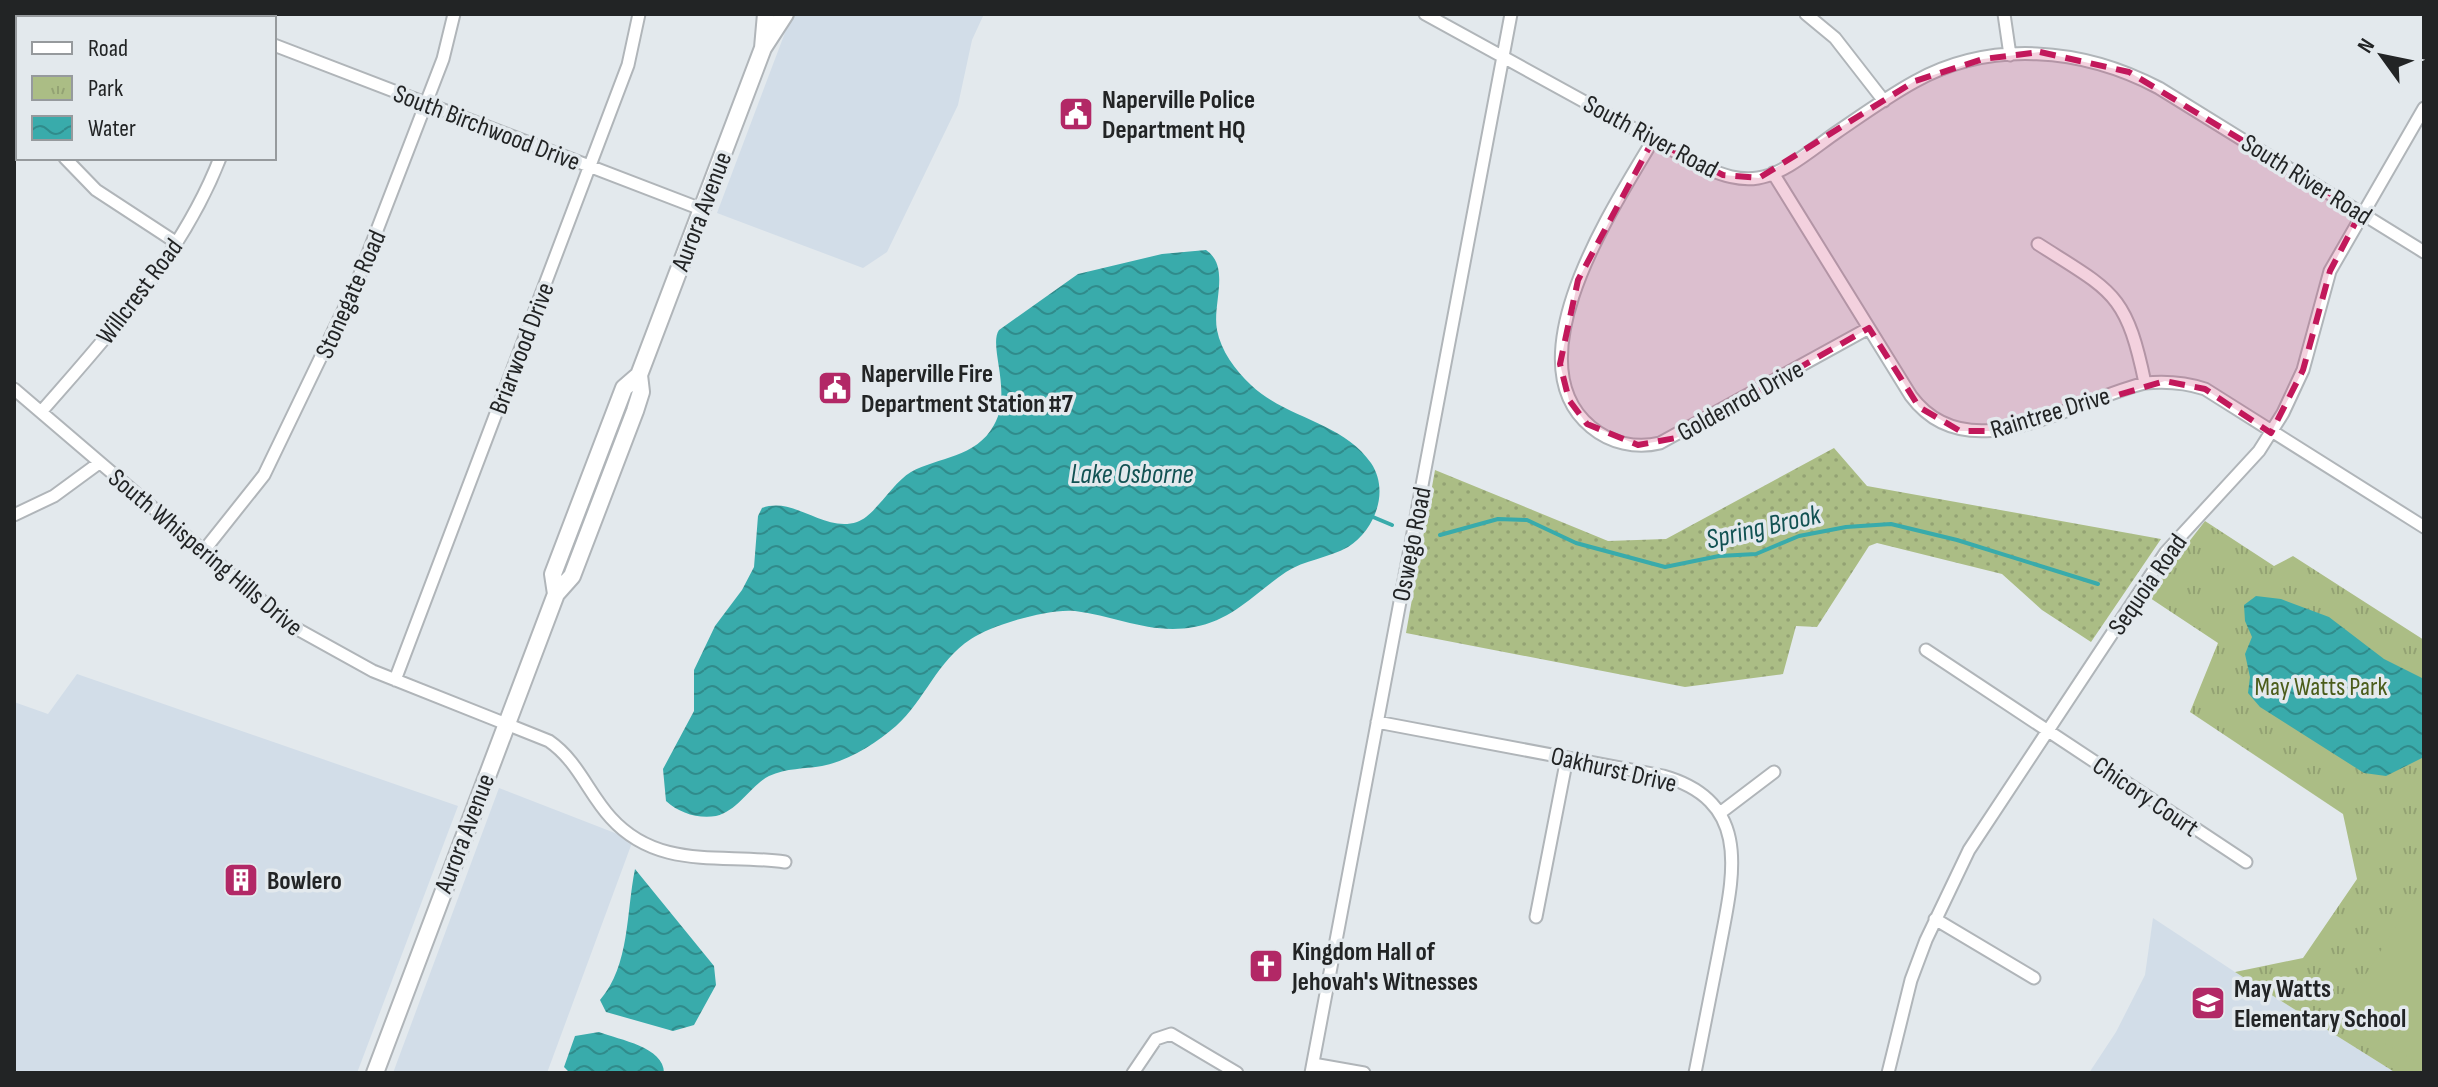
<svg xmlns="http://www.w3.org/2000/svg" width="2438" height="1087" viewBox="0 0 2438 1087" font-family="'Sofia Sans Condensed',sans-serif">
	<style>
		.built { fill: #d2dde8 }
		.grass { fill: url(#grass-dots) }
		.park { fill: url(#park-tufts) }
		.pitch { fill: #abbd85 }
		.water { fill: url(#water-waves) }
		.lines { fill: none; stroke-linecap: round; stroke-linejoin: round }
		.stream { stroke: #39abab; stroke-width: 4 }
		.street-casing { stroke: #b0b5b9; stroke-width: 15 }
		.secondary-casing { stroke: #b0b5b9; stroke-width: 20 }
		.street { stroke: #fff; stroke-width: 11 }
		.secondary { stroke: #fff; stroke-width: 16 }
		.marked { fill: #c2185b; fill-opacity: 0.2; stroke: #c2185b; stroke-width: 6; stroke-dasharray: 16 10; stroke-linejoin: round }
		.labels { text-anchor: middle; stroke-width: 7; stroke-linejoin: round; paint-order: stroke }
		.poi-label { font-size: 26px; font-weight: bold; fill: #222425; stroke: #e3e9ed; text-anchor: start }
		.street-label { font-size: 26px; fill: #222425; stroke: #e3e9ed }
		.park-label { font-size: 26px; fill: #4b5c1a; stroke: #e3e9ed }
		.water-label { font-size: 28px; font-style: italic; fill: #125253; stroke: #e3e9ed }
	</style>
	<defs>
		<pattern id="grass-dots" width="8" height="8" patternUnits="userSpaceOnUse" patternTransform="scale(2)"><rect width="8" height="8" fill="#abbd85"/><path d="M2 2h.1M6 6h.1" fill="none" stroke="#93a273" stroke-width="1.8" stroke-linecap="round"/></pattern>
		<pattern id="park-tufts" width="24" height="20" patternUnits="userSpaceOnUse" patternTransform="scale(2)"><rect width="24" height="20" fill="#abbd85"/><path d="M3 7l-1-3M5 7V3M7 7l1-3M15 17l-1-3M17 17v-4M19 17l1-3" fill="none" stroke="#93a273"/></pattern>
		<pattern id="water-waves" width="16" height="10" patternUnits="userSpaceOnUse" patternTransform="scale(2)"><rect width="16" height="10" fill="#39abab"/><path d="M0 5q4-4 8 0t8 0" fill="none" stroke="#308b8b"/></pattern>
	</defs>
	<rect width="100%" height="100%" fill="#e3e9ed"/>
	<!-- built -->
	<path class="built" d="M 792,14 L 984,14 L 972,40 L 958,105 L 887,252 L 863,268 L 717,213 Z
		M 77,674 L 458,806 L 357,1073 L 14,1073 L 14,702 L 48,714 Z
		M 499,788 L 633,840 L 547,1073 L 393,1073 Z
		M 2153,918 L 2235,972 L 2396,1073 L 2089,1073 L 2116,1032 L 2145,975 Z"/>
	<!-- grass -->
	<path class="grass" d="M 1834,448 L 1867,486 L 2161,539 L 2091,642 L 2042,610 L 2002,574 L 1877,543 L 1869,546 L 1817,627 L 1796,626 L 1783,674 L 1685,687 L 1406,633 L 1435,470 L 1608,541 L 1666,539 Z"/>
	<!-- park -->
	<path class="park" d="M 2205,521 L 2274,566 L 2293,556 L 2424,640 L 2424,1073 L 2396,1073 L 2235,972 L 2303,958 L 2357,879 L 2343,814 L 2190,712 L 2218,643 L 2147,596 Z"/>
	<!-- pitch -->
	<path class="pitch" d="M 2419,890 L 2424,893 L 2424,1066 L 2347,1022 L 2344,1009 Z"/>
	<!-- water -->
	<path class="water" d="M 1206,250 C 1231,267 1212,304 1217,330 C 1221,351 1235,370 1251,385 C 1287,419 1343,422 1371,463 C 1390,491 1375,530 1348,547 C 1329,558 1304,560 1286,572 C 1255,593 1233,620 1194,627 C 1151,635 1116,616 1075,611 C 1049,608 992,625 971,639 C 937,661 925,700 896,726 C 876,743 849,761 822,766 C 805,769 786,768 769,776 C 750,786 738,811 716,816 C 698,819 679,813 666,801 L 663,769 L 694,711 L 694,670 L 715,626 L 742,590 L 754,567 L 758,516 L 762,508 C 795,496 824,533 857,522 C 875,516 892,483 911,472 C 938,457 976,458 994,425 C 1013,392 988,346 999,330 L 1078,274 L 1162,254 Z
		M 2256,596 L 2281,599 L 2329,617 L 2384,659 L 2424,679 L 2424,757 L 2386,776 L 2364,773 L 2260,707 L 2248,693 L 2250,677 L 2245,654 L 2252,637 L 2245,621 L 2244,605 Z
		M 635,869 L 714,966 L 716,985 L 694,1025 L 673,1031 L 606,1012 L 600,1000 C 630,965 626,913 635,869 Z
		M 599,1032 C 620,1040 664,1047 664,1073 L 570,1073 L 564,1067 L 575,1036 Z"/>
	<g class="lines">
		<!-- stream -->
		<path class="stream" d="M 1373,517 L 1392,525
			M 1440,535 L 1498,519 L 1527,520 L 1576,543 L 1665,567 L 1719,556 L 1756,554 L 1799,536 L 1846,527 L 1891,524 L 1957,540 L 2098,584"/>
		<!-- street casing -->
		<g class="street-casing">
			<path id="street" d="M 222,14 L 228,18
				M 1425,14 L 1705,168 C 1723,175 1739,181 1758,178 C 1785,174 1815,147 1837,132 C 1862,115 1887,97 1914,82 C 1991,39 2083,48 2159,88 L 2424,252
				M 1806,14 L 1835,38 L 1884,101
				M 2004,14 L 2010,55
				M 274,45 L 701,209
				M 1653,140 C 1614,206 1511,361 1591,427 C 1610,443 1636,449 1660,443 L 1869,328
				M 65,158 L 96,190 L 177,243
				M 1773,173 L 1911,396 C 1968,473 2072,401 2145,383 C 2166,381 2184,382 2205,389 L 2424,527
				M 2038,244 C 2113,292 2126,292 2145,383
				M 14,389 L 290,625 L 373,671 L 549,741 C 578,761 588,793 611,818 C 659,871 723,853 785,862
				M 41,412 C 109,334 182,256 220,158
				M 14,515 L 54,496 L 99,463
				M 202,553 L 264,475 L 357,282 L 443,59 L 454,14
				M 1926,650 L 2246,862
				M 395,680 L 628,65 L 639,14
				M 1377,722 L 1663,776 C 1756,802 1732,880 1719,951 C 1711,992 1703,1032 1695,1073
				M 1720,813 L 1774,772
				M 1536,917 L 1567,758
				M 1935,919 L 2034,978
				M 1313,1064 L 1364,1073
				M 1133,1073 L 1156,1039 L 1171,1034 L 1237,1073
				M 1311,1073 L 1511,14
				M 1888,1073 L 1911,980 L 1926,940 L 1969,850 L 2166,552 L 2259,451 L 2283,413 L 2303,370 L 2330,271 L 2424,108"/>
		</g>
		<!-- secondary casing -->
		<g class="secondary-casing">
			<path id="secondary" d="M 763,48 L 766,14
				M 556,594 L 553,574 L 624,388 L 639,375
				M 375,1073 L 556,594 L 572,576 L 635,411 L 641,392 L 639,375 L 763,48 L 785,14"/>
		</g>
		<!-- street -->
		<use href="#street" class="street"/>
		<!-- secondary -->
		<use href="#secondary" class="secondary"/>
	</g>
	<!-- marked area -->
	<path class="marked" d="M 2040,52 L 2129,72 L 2361,212 L 2330,271 L 2303,370 L 2271,433 L 2205,389 L 2165,381 L 1998,431 L 1960,431 L 1919,407 L 1869,328 L 1676,438 L 1638,445 L 1587,424 L 1569,400 L 1560,364 L 1578,280 L 1653,140 L 1723,175 L 1759,178 L 1915,81 L 1983,59 Z"/>
	<!-- icons -->
	<defs>
		<g id="civic-square" transform="scale(1.8)"><rect x="-9" y="-9" width="18" height="18" rx="4" fill="#b22866" stroke="#e3e9ed"/><path d="M-.6-6.5H3V-4.5H.6V-3L4-1V1h2V6H-6V1h2V-1L-.6-3ZM-1.2 2.5V6h2.4V2.5Z" fill="#fff"/></g>
		<g id="building-square" transform="scale(1.8)"><rect x="-9" y="-9" width="18" height="18" rx="4" fill="#b22866" stroke="#e3e9ed"/><path d="M-4-6H4V6H1V3H-1V6H-4ZM-2.5-4.3h1.7v1.8h-1.7ZM.8-4.3h1.7v1.8H.8ZM-2.5-1h1.7V.8h-1.7ZM.8-1h1.7V.8H.8Z" fill="#fff"/></g>
		<g id="church-square" transform="scale(1.8)"><rect x="-9" y="-9" width="18" height="18" rx="4" fill="#b22866" stroke="#e3e9ed"/><path d="M-1.2-6h2.4v3.5h3.3v2.4h-3.3V6h-2.4V-.1h-3.3v-2.4h3.3Z" fill="#fff"/></g>
		<g id="school-square" transform="scale(1.8)"><rect x="-9" y="-9" width="18" height="18" rx="4" fill="#b22866" stroke="#e3e9ed"/><path d="M0-5L7-2L0 1L-7-2ZM-4 1L0 2.5L4 1V4Q0 6-4 4Z" fill="#fff"/></g>
	</defs>
	<g fill-rule="evenodd">
		<use href="#civic-square" x="1076" y="114"/>
		<use href="#civic-square" x="835" y="388"/>
		<use href="#building-square" x="241" y="880"/>
		<use href="#church-square" x="1266" y="966"/>
		<use href="#school-square" x="2208" y="1003"/>
	</g>
	<g class="labels">
		<!-- poi labels -->
		<g class="poi-label">
			<text x="1102" y="108">Naperville Police<tspan x="1102" dy="30">Department HQ</tspan></text>
			<text x="861" y="382">Naperville Fire<tspan x="861" dy="30">Department Station #7</tspan></text>
			<text x="267" y="889">Bowlero</text>
			<text x="1292" y="960">Kingdom Hall of<tspan x="1292" dy="30">Jehovah's Witnesses</tspan></text>
			<text x="2234" y="997">May Watts<tspan x="2234" dy="30">Elementary School</tspan></text>
		</g>
		<!-- street labels -->
		<g class="street-label">
			<text transform="translate(487 127) rotate(21)" y="9">South Birchwood Drive</text>
			<text transform="translate(1651 136) rotate(28)" y="9">South River Road</text>
			<text transform="translate(2307 179) rotate(32)" y="9">South River Road</text>
			<text transform="translate(701 211) rotate(-69)" y="9">Aurora Avenue</text>
			<text transform="translate(139 291) rotate(-53)" y="9">Willcrest Road</text>
			<text transform="translate(350 294) rotate(-66)" y="9">Stonegate Road</text>
			<text transform="translate(521 348) rotate(-69)" y="9">Briarwood Drive</text>
			<text transform="translate(1740 400) rotate(-29)" y="9">Goldenrod Drive</text>
			<text transform="translate(2050 412) rotate(-17)" y="9">Raintree Drive</text>
			<text transform="translate(1411 544) rotate(-79)" y="9">Oswego Road</text>
			<text transform="translate(206 552) rotate(40)" y="9">South Whispering Hills Drive</text>
			<text transform="translate(2147 584) rotate(-55)" y="9">Sequoia Road</text>
			<text transform="translate(1614 769) rotate(13)" y="9">Oakhurst Drive</text>
			<text transform="translate(2146 796) rotate(34)" y="9">Chicory Court</text>
			<text transform="translate(464 833) rotate(-69)" y="9">Aurora Avenue</text>
		</g>
		<!-- park labels -->
		<g class="park-label">
			<text x="2321" y="695">May Watts Park</text>
		</g>
		<!-- water labels -->
		<g class="water-label">
			<text x="1132" y="483">Lake Osborne</text>
			<text transform="translate(1763 526) rotate(-13)" y="10">Spring Brook</text>
		</g>
	</g>
	<!-- border -->
	<rect width="2438" height="1087" fill="none" stroke="#222425" stroke-width="32"/>
	<!-- legend -->
	<rect x="16" y="16" width="260" height="144" fill="#e3e9ed" stroke="#969a9d" stroke-width="2"/>
	<rect x="32" y="42" width="40" height="12" fill="#ffffff" stroke="#969a9d" stroke-width="2"/>
	<text x="88" y="56" font-size="24" fill="#222425">Road</text>
	<rect x="32" y="76" width="40" height="24" fill="url(#park-tufts)" stroke="#969a9d" stroke-width="2"/>
	<text x="88" y="96" font-size="24" fill="#222425">Park</text>
	<rect x="32" y="116" width="40" height="24" fill="url(#water-waves)" stroke="#969a9d" stroke-width="2"/>
	<text x="88" y="136" font-size="24" fill="#222425">Water</text>
	<!-- north arrow -->
	<g transform="translate(2382 56) rotate(303)" stroke="#e3e9ed" stroke-width="6" paint-order="stroke">
	<path d="M0-6L14 30L0 20L-14 30Z" fill="#222425"/>
	<text y="-12" font-size="22" font-weight="bold" text-anchor="middle" fill="#222425">N</text>
	</g>
</svg>
